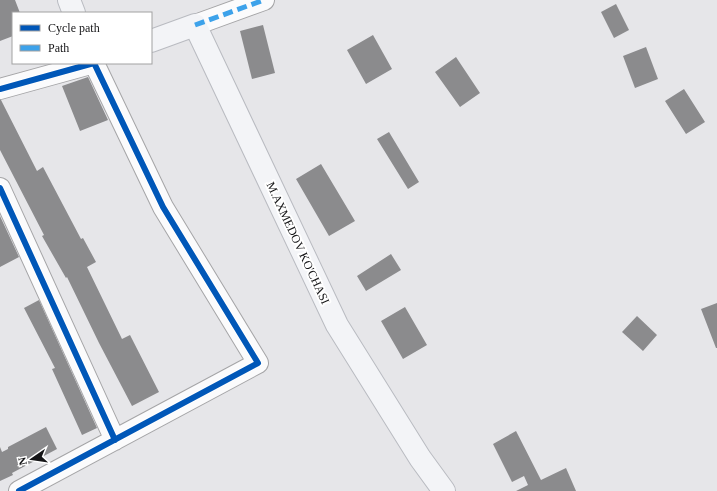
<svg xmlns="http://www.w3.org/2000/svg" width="717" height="491" viewBox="0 0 717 491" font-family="Georgia,serif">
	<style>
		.building { fill: #8b8b8d }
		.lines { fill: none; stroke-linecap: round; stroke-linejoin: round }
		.minor-casing { stroke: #a5a5a7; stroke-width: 22 }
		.major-casing { stroke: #b9bbc1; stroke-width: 24 }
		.minor { stroke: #fbfbfc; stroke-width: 20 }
		.major { stroke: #f3f4f7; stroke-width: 22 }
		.quiet { stroke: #3da2ea; stroke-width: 5; stroke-dasharray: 10 5; stroke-linecap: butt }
		.cycleway-casing { stroke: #fff; stroke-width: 8 }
		.cycleway { stroke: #0057b8; stroke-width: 6 }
		.labels { text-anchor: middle; stroke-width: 4; stroke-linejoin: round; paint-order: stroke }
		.street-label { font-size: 12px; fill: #151517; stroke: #fff }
	</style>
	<rect width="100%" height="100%" fill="#e6e6e9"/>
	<!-- building -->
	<path class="building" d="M 0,0 L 15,0 L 20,13 L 13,13 L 13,36 L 0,41 Z
		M 616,4 L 629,30 L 614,38 L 601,12 Z
		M 263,25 L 275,73 L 252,79 L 240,31 Z
		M 373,35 L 392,69 L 366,84 L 347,50 Z
		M 646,47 L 658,79 L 635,88 L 623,56 Z
		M 456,57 L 480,93 L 460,107 L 435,72 Z
		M 88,77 L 108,120 L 80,131 L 62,86 Z
		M 684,89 L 705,122 L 686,134 L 665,101 Z
		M 0,100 L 1,100 L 37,171 L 43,167 L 81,239 L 83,238 L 96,262 L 87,267 L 122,339 L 130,335 L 159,392 L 132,406 L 99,343 L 67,277 L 66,278 L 42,236 L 44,235 L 0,150 Z
		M 389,132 L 419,182 L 408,189 L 377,139 Z
		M 321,164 L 355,221 L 329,236 L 296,179 Z
		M 0,216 L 19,257 L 0,267 Z
		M 391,254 L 401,270 L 366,291 L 357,276 Z
		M 39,300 L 97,428 L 82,435 L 52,369 L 55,368 L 24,308 Z
		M 717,303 L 717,348 L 716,348 L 701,309 Z
		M 405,307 L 427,345 L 403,359 L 381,321 Z
		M 637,316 L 657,335 L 643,351 L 622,332 Z
		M 46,427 L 57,449 L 12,473 L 13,475 L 0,481 L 0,447 L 2,452 L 8,449 L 8,447 Z
		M 516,431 L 541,480 L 566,468 L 576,491 L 516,491 L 528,485 L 524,476 L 512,482 L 493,444 Z"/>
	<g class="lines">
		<!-- minor casing -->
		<g class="minor-casing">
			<path id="minor" d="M 195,25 L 264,0
				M 0,89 L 94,63 L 163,207 L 258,363 L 19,491
				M 0,188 L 115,440"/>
		</g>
		<!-- major casing -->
		<g class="major-casing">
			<path id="major" d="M 69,0 L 74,13
				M 151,41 L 195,25 L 337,325 L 420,458 L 444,491"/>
		</g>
		<!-- minor -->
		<use href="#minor" class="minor"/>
		<!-- major -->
		<use href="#major" class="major"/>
		<!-- quiet -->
		<path class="quiet" d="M 195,25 L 264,0"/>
		<!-- cycleway casing -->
		<g class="cycleway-casing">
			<path id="cycleway" d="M 0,89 L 94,63 L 163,207 L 258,363 L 19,491
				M 0,188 L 115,440"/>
		</g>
		<!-- cycleway -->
		<use href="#cycleway" class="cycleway"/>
	</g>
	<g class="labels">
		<!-- street labels -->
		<g class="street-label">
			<text transform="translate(298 243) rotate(65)" y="4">M.AXMEDOV KO'CHASI</text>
		</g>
	</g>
	<!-- legend -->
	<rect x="12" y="12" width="140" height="52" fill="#ffffff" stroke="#a1a1a2"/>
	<rect x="20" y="25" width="20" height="6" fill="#0057b8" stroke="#a1a1a2"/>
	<text x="48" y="32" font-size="12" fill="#151517">Cycle path</text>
	<rect x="20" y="45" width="20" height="6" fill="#3da2ea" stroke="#a1a1a2"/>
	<text x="48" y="52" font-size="12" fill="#151517">Path</text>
	<!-- north arrow -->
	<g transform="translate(32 459) rotate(257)" stroke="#ffffff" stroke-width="3" paint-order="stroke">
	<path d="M0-3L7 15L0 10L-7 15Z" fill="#151517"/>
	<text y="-6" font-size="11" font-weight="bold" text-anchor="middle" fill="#151517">N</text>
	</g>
</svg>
